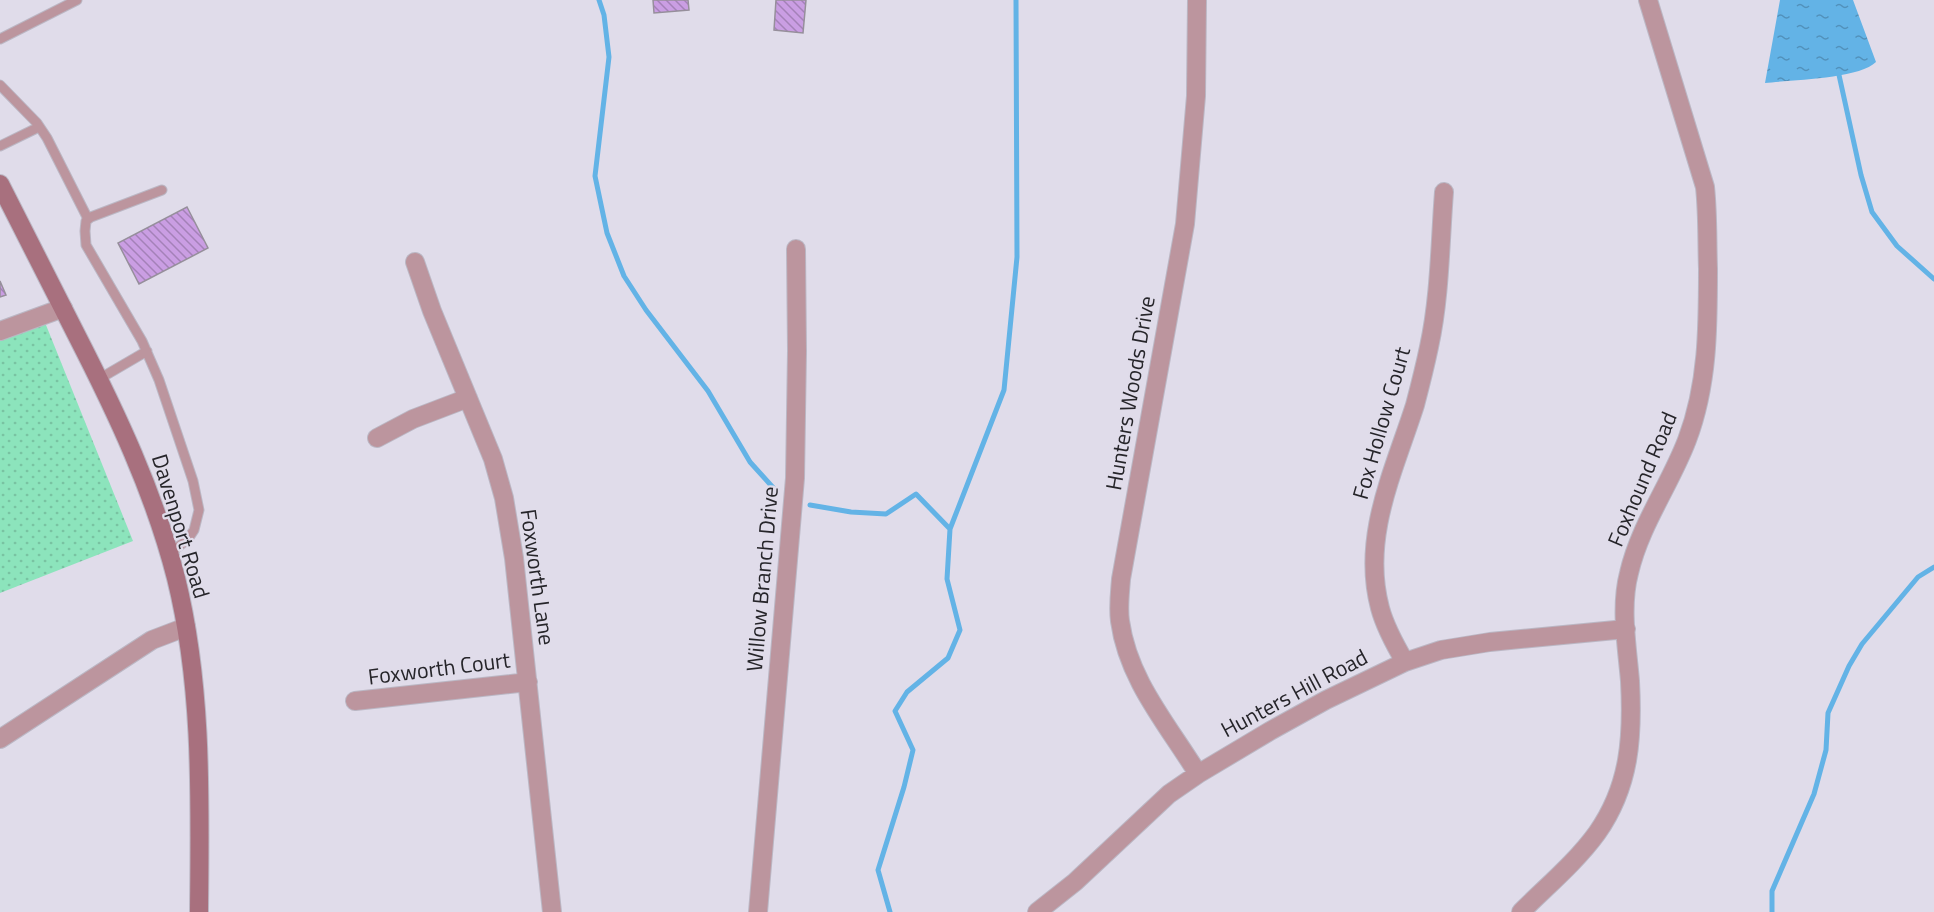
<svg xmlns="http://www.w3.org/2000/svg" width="1934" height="912" viewBox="0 0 1934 912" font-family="'Titillium Web',sans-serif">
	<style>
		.park { fill: url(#park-dots) }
		.water { fill: url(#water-ripples) }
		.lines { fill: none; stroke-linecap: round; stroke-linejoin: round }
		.stream { stroke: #63b3e6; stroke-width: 5 }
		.building { fill: url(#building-back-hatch); stroke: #968f9b; stroke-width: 1.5 }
		.lane-casing { stroke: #bbb7c4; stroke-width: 11 }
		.street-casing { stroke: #bbb7c4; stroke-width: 20 }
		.secondary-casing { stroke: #bbb7c4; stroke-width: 20 }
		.lane { stroke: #bc959e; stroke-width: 9 }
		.street { stroke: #bc959e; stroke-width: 18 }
		.secondary { stroke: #a8707e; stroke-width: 18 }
		.labels { text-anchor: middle; stroke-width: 4.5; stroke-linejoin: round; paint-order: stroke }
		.street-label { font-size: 22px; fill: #26252a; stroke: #e0dcea }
	</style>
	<defs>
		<pattern id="park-dots" width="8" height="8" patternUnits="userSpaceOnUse" patternTransform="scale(1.5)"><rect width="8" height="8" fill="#8ce4bc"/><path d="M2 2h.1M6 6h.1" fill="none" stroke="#79c3a2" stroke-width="1.8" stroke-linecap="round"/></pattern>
		<pattern id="water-ripples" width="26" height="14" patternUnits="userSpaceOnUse" patternTransform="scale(1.5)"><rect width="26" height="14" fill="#63b3e6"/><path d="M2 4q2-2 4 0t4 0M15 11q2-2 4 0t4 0" fill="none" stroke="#5191bb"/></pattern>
		<pattern id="building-back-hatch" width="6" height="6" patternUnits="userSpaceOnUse" patternTransform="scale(1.5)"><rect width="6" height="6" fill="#ca9ee3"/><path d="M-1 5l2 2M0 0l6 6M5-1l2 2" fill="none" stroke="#a481b8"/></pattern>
	</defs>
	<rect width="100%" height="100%" fill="#e0dcea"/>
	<!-- park -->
	<path class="park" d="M 39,325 L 46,325 L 133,541 L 0,593 L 0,340 Z"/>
	<!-- water -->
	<path class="water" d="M 1780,0 L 1853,0 L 1876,62 C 1859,79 1791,80 1765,83 Z"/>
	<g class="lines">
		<!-- stream -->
		<path class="stream" d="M 599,0 L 604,15 L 609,57 L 595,176 L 607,233 L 624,276 L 646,310 L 708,391 L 750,462 L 777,492
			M 1839,75 L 1861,175 L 1872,212 L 1897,246 L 1934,279
			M 810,505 L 851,512 L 886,514 L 916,494 L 950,529
			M 890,912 L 878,870 L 904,787 L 913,750 L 895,711 L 907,692 L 948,658 L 960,630 L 947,579 L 950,529 L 1004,390 L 1017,257 L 1016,0
			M 1772,912 L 1772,891 L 1814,794 L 1826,750 L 1828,713 L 1849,666 L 1862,644 L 1918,577 L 1934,567"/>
	</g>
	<!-- building -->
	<path class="building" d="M 653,0 L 688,0 L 689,10 L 654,13 Z
		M 776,0 L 806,0 L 803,33 L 774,30 Z
		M 187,207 L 208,248 L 139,284 L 118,243 Z
		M 0,281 L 6,295 L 0,297 Z"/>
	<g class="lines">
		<!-- lane casing -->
		<g class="lane-casing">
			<path id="lane" d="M 0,39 L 77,0
				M 0,85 L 37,123 L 47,138 L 88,219
				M 0,146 L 39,127
				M 162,190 L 91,217 L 86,221 L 85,231 L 86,245 L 142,341 L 159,380 L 193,481 L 199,510 L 194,530 L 188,539 L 169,554
				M 99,379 L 147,351"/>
		</g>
		<!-- street casing -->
		<g class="street-casing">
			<path id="street" d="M 1197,0 L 1196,96 L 1185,224 L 1121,579 C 1120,593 1118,607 1120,621 C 1128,680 1168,725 1198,774
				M 415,262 L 432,311 L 493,459 L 504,498 L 514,558 L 552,912
				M 0,331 L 63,308
				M 377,438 L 413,419 L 468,398
				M 1405,662 C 1395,645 1385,627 1380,608 C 1361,537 1394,471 1415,405 C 1420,386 1425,366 1429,347 C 1440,297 1440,243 1444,192
				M 355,701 L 528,682
				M 0,739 L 152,640 L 186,627
				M 758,912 L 795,478 L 797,351 L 796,249
				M 1037,912 L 1075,882 L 1169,794 L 1198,774 L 1270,731 L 1326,700 L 1405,662 L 1441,650 L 1490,642 L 1626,629
				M 1521,912 C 1546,887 1576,862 1597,833 C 1630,786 1633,737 1630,681 C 1627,646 1620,607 1629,573 C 1640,525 1670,485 1687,440 C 1708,385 1708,327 1708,269 C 1707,242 1708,215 1705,187 L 1648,0"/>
		</g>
		<!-- secondary casing -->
		<g class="secondary-casing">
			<path id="secondary" d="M 0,184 C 25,234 51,284 76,334 C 116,412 154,492 176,578 C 203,687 200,800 199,912"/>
		</g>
		<!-- lane -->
		<use href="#lane" class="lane"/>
		<!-- street -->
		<use href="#street" class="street"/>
		<!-- secondary -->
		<use href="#secondary" class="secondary"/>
	</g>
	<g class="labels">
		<!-- street labels -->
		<g class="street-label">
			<text transform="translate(1130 393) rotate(-80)" y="8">Hunters Woods Drive</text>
			<text transform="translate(1381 423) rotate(-74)" y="8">Fox Hollow Court</text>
			<text transform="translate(1642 479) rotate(-67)" y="8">Foxhound Road</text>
			<text transform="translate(181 526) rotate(73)" y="8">Davenport Road</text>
			<text transform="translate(538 577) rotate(82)" y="8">Foxworth Lane</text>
			<text transform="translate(762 579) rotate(-85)" y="8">Willow Branch Drive</text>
			<text transform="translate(439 668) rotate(-7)" y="8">Foxworth Court</text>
			<text transform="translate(1294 693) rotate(-28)" y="8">Hunters Hill Road</text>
		</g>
	</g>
</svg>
